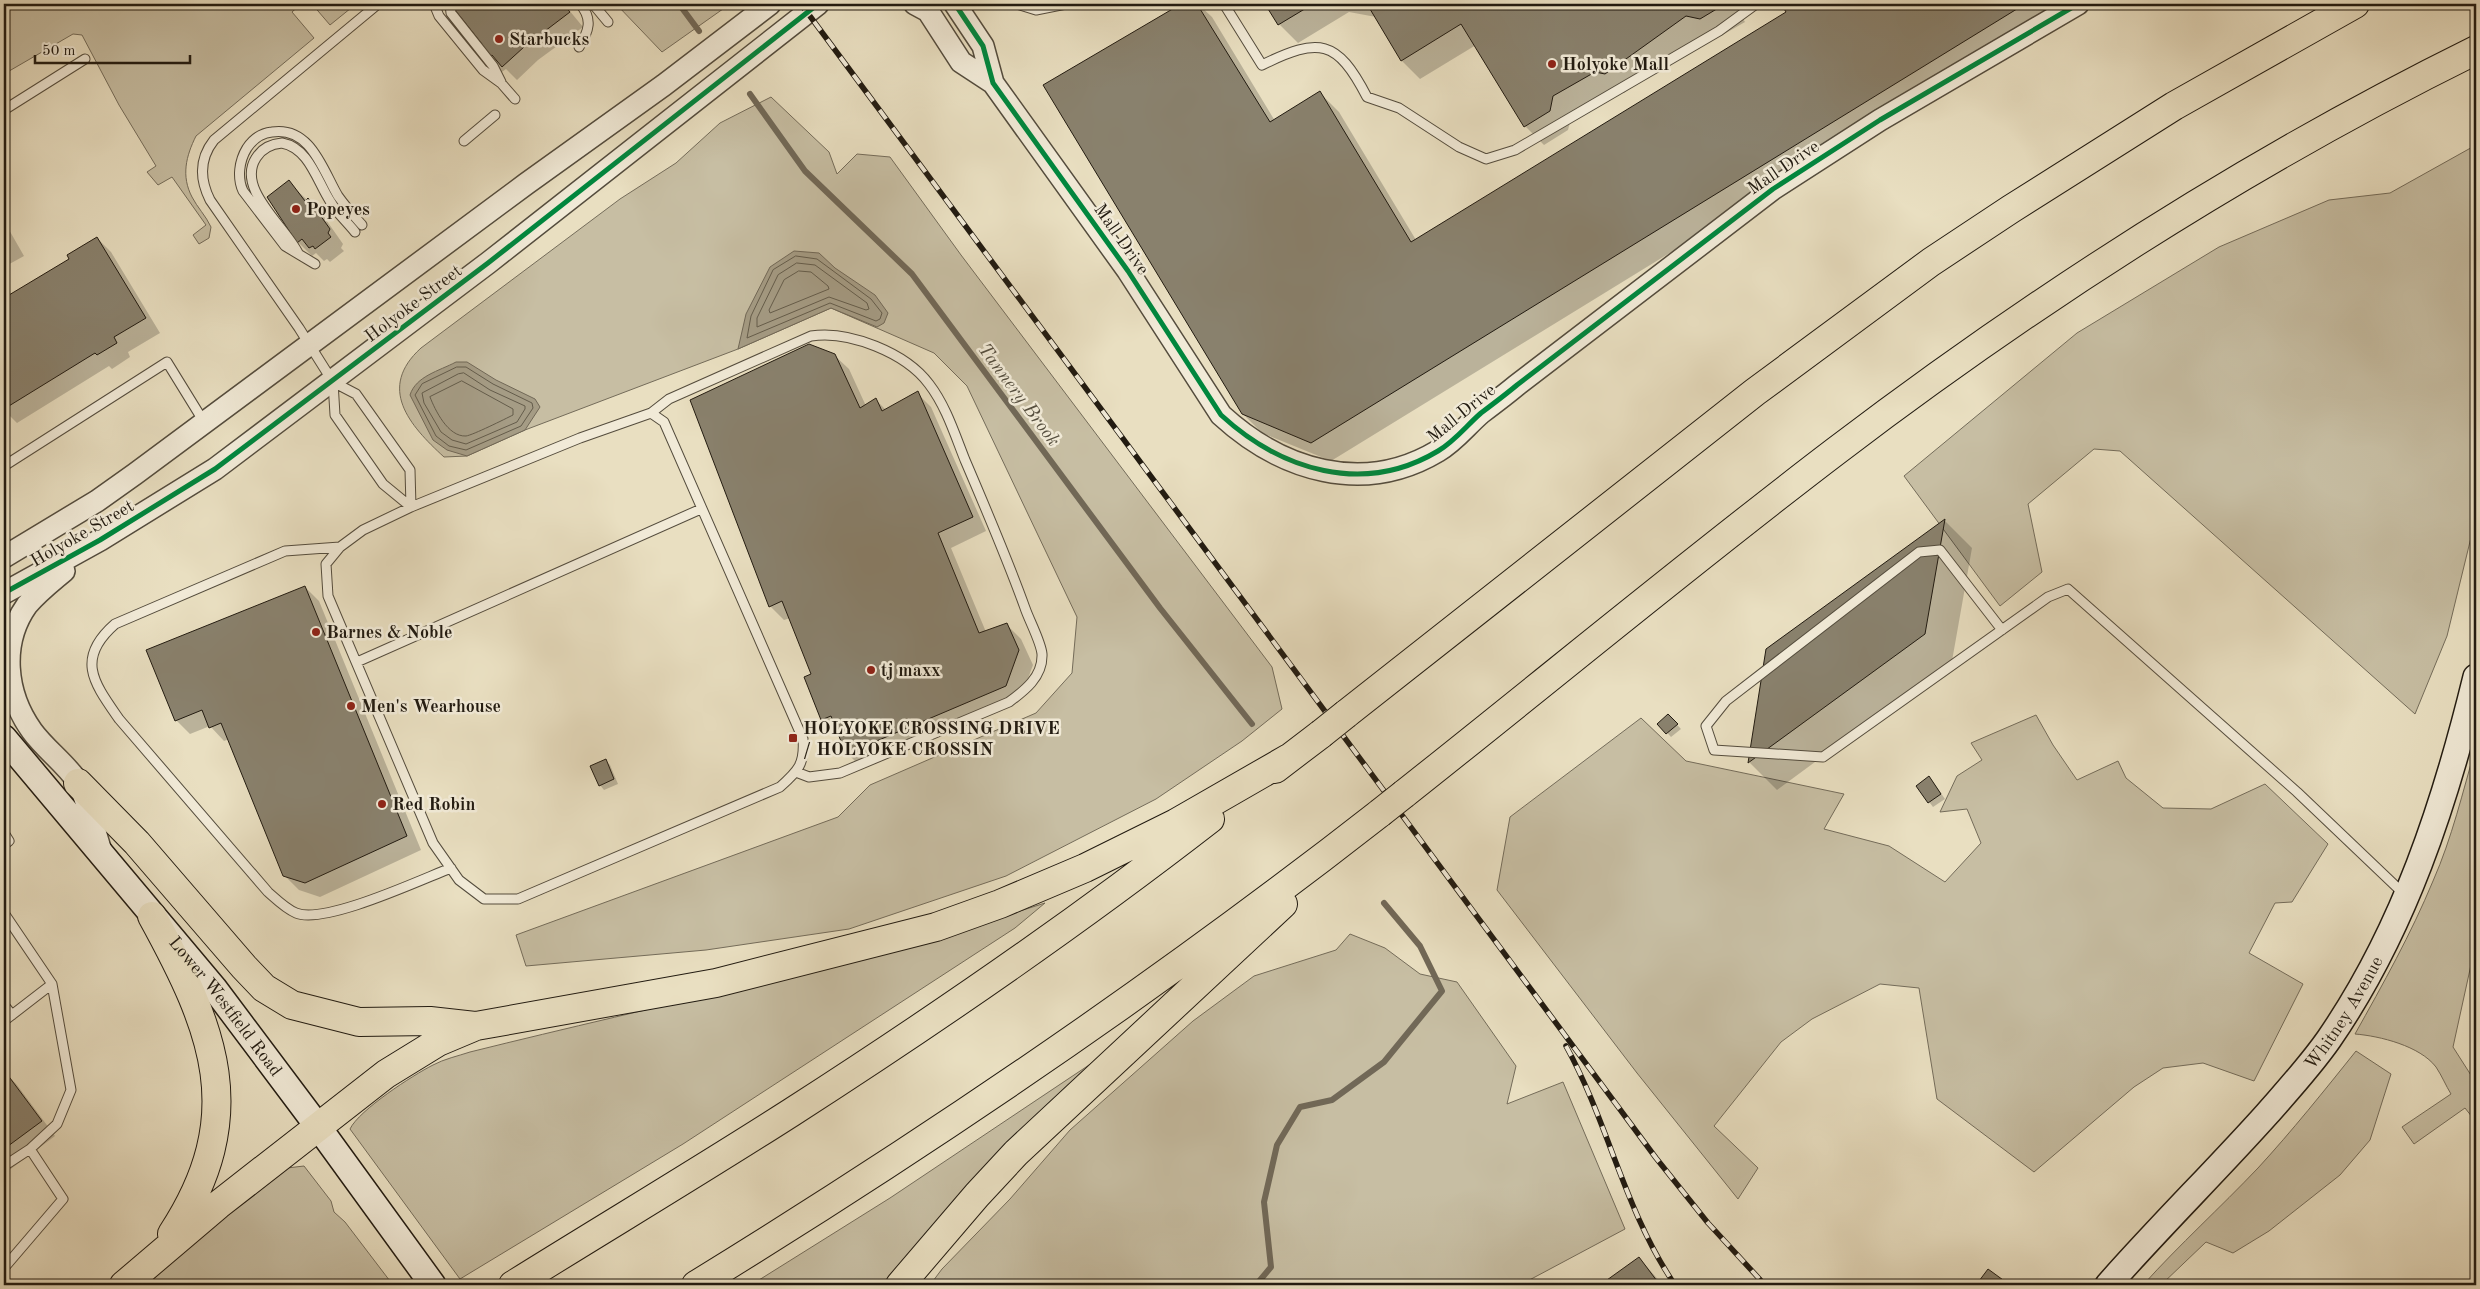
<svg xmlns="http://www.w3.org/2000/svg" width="2480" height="1289" viewBox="0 0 2480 1289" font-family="'Old Standard TT',serif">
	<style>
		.green { fill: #c7bea3; stroke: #746c5a }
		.water { fill: #a59c85; stroke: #716857 }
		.shadow { fill: #0003 }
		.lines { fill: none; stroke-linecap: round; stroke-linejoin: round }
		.shore { stroke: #645c4b; stroke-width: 1 }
		.stream { stroke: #716857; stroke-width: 6 }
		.building { fill: #89816d; stroke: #221b11 }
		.service-casing { stroke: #544c3d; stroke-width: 11 }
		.tertiary-casing { stroke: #544c3d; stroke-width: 24 }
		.secondary-casing { stroke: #221b11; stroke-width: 28 }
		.motorway-casing { stroke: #221b11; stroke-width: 30 }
		.service { stroke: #f1ead7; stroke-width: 9 }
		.tertiary { stroke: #f1ead7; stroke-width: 21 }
		.secondary { stroke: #f1ead7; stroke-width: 25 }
		.motorway { stroke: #e9dfc1; stroke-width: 28 }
		.rail-casing { stroke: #221b11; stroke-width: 5.5 }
		.rail { stroke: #f1ead7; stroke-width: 4; stroke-dasharray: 11; stroke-linecap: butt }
		.motorway-bridge-casing { stroke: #221b11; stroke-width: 30; stroke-linecap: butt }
		.motorway-bridge { stroke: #e9dfc1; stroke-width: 28 }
		.cycleway-casing { stroke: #f1ead7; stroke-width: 8 }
		.cycleway { stroke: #00873e; stroke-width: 5 }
		.poi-dot { fill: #8f2418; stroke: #f1ead7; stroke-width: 2 }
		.labels { text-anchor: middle; stroke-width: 5; stroke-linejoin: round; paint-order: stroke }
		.poi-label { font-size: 18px; font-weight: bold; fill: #221b11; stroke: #f1ead7; text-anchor: start }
		.street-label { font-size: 18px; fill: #221b11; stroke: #f1ead7 }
		.water-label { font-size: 19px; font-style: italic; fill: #564f3f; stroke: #f1ead7 }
	</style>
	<rect width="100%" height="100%" fill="#e9dfc1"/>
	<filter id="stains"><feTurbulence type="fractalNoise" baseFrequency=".004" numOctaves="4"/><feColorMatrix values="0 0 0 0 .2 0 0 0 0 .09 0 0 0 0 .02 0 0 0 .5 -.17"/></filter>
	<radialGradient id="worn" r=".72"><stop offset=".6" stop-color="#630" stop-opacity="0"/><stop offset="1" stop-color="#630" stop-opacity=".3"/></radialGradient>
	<!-- green -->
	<path class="green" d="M 4,4 L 301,4 L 292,12 L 314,38 L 196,136 C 186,156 181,176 192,197 C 197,207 206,216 211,227 L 209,238 L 199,244 L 193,235 L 206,225 L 172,177 L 158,185 L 147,172 L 156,166 L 119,105 L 82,35 L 73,34 L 4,74 Z
		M 312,4 L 356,4 L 330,25 Z
		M 616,4 L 730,4 L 662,52 Z
		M 771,97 L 829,152 L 837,174 L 857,154 L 890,157 L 961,255 L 1272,667 L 1282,709 L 1242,741 L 1156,799 L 1006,876 L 849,929 L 706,950 L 526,966 L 516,935 L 838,817 L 870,785 L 1036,713 L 1072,673 L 1077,617 L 967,386 L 934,353 L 831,308 L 738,349 L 525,430 L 467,456 L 444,457 C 409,425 377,388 421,348 L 620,199 L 676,163 L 720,123 Z
		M 2476,145 L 2476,517 L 2447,636 L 2415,714 L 2120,451 L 2094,449 L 2028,504 L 2042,572 L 2000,606 L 1904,476 L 2077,333 L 2219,247 L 2329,200 L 2390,193 Z
		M 2036,715 L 2053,745 L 2077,780 L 2118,761 L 2126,778 L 2163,808 L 2211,809 L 2265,784 L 2328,844 L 2292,902 L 2275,903 L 2249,953 L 2303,984 L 2254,1081 L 2203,1063 L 2163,1068 L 2134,1087 L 2034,1172 L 1937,1099 L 1919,988 L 1880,984 L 1812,1019 L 1781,1042 L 1714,1126 L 1758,1168 L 1738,1199 L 1637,1073 L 1497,890 L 1510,817 L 1641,718 L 1686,761 L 1844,794 L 1824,829 L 1889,846 L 1945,882 L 1981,843 L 1967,809 L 1940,812 L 1957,776 L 1982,760 L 1971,743 Z
		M 2476,746 L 2476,942 L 2453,1047 L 2476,1083 L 2476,1122 L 2465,1108 L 2414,1144 L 2402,1127 L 2451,1094 C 2446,1086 2442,1076 2436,1067 C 2420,1046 2380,1036 2355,1034 C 2383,984 2411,934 2433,881 C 2452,838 2463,791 2476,746 Z
		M 1045,903 L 1015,928 L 683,1144 L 460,1279 L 350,1129 C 359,1110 413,1075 433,1065 C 444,1059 458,1056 470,1052 C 663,1004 856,965 1045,903 Z
		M 1350,934 L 1385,948 L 1420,974 L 1457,982 L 1516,1066 L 1507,1104 L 1563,1082 L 1625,1229 L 1520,1285 L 930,1285 L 942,1269 L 1010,1199 L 1070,1130 L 1193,1021 L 1254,976 L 1336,950 Z
		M 2356,1051 L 2391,1074 L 2370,1140 L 2340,1175 L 2269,1231 L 2233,1253 L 2206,1242 L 2161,1285 L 2143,1285 C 2180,1244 2220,1208 2258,1168 C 2292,1131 2324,1091 2356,1051 Z
		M 1098,1059 L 888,1285 L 751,1285 L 890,1198 Z
		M 304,1166 L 331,1201 L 334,1212 L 345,1222 L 393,1285 L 141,1285 L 194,1236 L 287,1168 Z"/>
	<!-- water -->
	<path class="water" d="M 794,251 L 819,253 L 835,268 L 875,295 L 888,313 L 884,323 L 877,327 L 831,308 L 738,349 L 746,314 L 770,267 Z
		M 456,362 L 467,362 L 496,380 L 535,399 L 540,407 L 525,430 L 467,456 L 447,450 L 433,440 L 410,395 C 416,376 439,371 456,362 Z"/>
	<!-- shadow -->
	<path class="shadow" d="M 464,4 L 564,4 L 583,27 L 538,60 L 517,80 L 506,69 L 499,74 L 484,44 L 457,10 Z
		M 1184,4 L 1198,4 L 1212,17 L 1275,121 L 1320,93 L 1339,112 L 1416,240 L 1788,12 L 1782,4 L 2075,4 L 1331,461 L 1262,433 L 1243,414 L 1045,85 Z
		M 1266,4 L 1734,4 L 1745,22 L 1719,37 L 1706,34 L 1624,93 L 1614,90 L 1572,114 L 1568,130 L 1544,145 L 1525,126 L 1476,45 L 1420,79 L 1402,61 L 1376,17 L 1349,12 L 1298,43 L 1279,24 Z
		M 288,182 L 322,214 L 343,244 L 341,248 L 344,251 L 330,262 L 327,259 L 324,261 L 316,253 L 312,256 L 298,242 Z
		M 4,221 L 24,256 L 4,267 Z
		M 97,238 L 111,252 L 160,333 L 128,352 L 130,357 L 112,369 L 109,366 L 17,423 L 5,411 L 4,417 L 4,299 L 71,259 Z
		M 834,355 L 849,369 L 866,406 L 876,400 L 886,410 L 917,393 L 931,407 L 986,531 L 951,548 L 986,632 L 1007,625 L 1021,639 L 1033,665 L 1020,700 L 861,767 L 847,753 L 838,733 L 836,734 L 822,719 L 813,674 L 790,618 L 784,620 L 770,606 Z
		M 1945,521 L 1972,548 L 1952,661 L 1777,790 L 1750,763 L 1767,649 Z
		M 305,587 L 319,601 L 421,850 L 320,897 L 299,890 L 284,875 L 229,739 L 224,741 L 210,726 L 190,734 L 176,720 Z
		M 1668,715 L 1681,729 L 1671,737 L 1659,724 Z
		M 606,761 L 610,765 L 618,784 L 604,790 L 600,785 Z
		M 1933,782 L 1945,799 L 1933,807 L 1917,786 Z
		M 4,1071 L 17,1085 L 55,1136 L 4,1174 Z
		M 1639,1258 L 1663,1285 L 1602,1285 Z"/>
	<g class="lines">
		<!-- shore -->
		<path class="shore" d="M 796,256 L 817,259 L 871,299 L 882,313 L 880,319 L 876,321 L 830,303 L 747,338 L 751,316 L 773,270 Z
			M 797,263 L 815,265 L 867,303 L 869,309 L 866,310 L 829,297 L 757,327 L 757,318 L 778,275 Z
			M 799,271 L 811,272 L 828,286 L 829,289 L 770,313 L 769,310 L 784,280 Z
			M 457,367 L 466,367 L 493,384 L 532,403 L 533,408 L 521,426 L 466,450 L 449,446 L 436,436 L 415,395 L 422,384 Z
			M 464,373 L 490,390 L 525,406 L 525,409 L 517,422 L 466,444 L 452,440 L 441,432 L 424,403 L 422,393 L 458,374 Z
			M 462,381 L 513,409 L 513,415 C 505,419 473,435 466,436 C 448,437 435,410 430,397 Z"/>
		<!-- stream -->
		<path class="stream" d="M 679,4 L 699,31
			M 750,94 L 805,171 L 912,274 L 1160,608 L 1252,724
			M 1256,1285 L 1271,1267 L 1264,1202 L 1277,1145 L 1300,1107 L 1332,1100 L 1384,1062 L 1442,991 L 1420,946 L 1384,903"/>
	</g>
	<!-- building -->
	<path class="building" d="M 462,4 L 563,4 L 570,12 L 524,47 L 502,67 L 492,55 L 484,61 L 475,50 L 482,44 L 455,10 Z
		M 1181,4 L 1197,4 L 1270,122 L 1320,91 L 1411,242 L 1786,12 L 1781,4 L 2025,4 L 1311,443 L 1242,414 L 1043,85 Z
		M 1265,4 L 1313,4 L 1278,25 Z
		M 1367,4 L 1725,4 L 1700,19 L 1686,16 L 1605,74 L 1595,72 L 1553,96 L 1550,111 L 1524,127 L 1461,24 L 1401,61 Z
		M 289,180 L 305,201 L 308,198 L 330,229 L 328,233 L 331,237 L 315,249 L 313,246 L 309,248 L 302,239 L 297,243 L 267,197 Z
		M 97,237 L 146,318 L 114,337 L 117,343 L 97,355 L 95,353 L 4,409 L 6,396 L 4,396 L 4,298 L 69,259 L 67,255 Z
		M 809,344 L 835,354 L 860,408 L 876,398 L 882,411 L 918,391 L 973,517 L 938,533 L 979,633 L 1007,623 L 1019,650 L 1006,686 L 846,754 L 831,716 L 821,720 L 804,677 L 811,674 L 782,601 L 769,607 L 690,400 Z
		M 1945,519 L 1925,634 L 1748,763 L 1766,649 Z
		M 305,586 L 407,836 L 305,883 L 283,876 L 221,723 L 209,728 L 202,710 L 175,721 L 146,650 Z
		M 1668,714 L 1678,724 L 1666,734 L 1657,724 Z
		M 606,759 L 614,779 L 599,786 L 590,766 Z
		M 1929,776 L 1941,794 L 1928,803 L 1916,786 Z
		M 4,1070 L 42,1121 L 4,1149 Z
		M 1639,1257 L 1660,1285 L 1600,1285 Z
		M 1988,1269 L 2010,1285 L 1976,1285 Z"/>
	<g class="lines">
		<!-- service casing -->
		<g class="service-casing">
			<path id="service" d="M 434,4 L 439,16 L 483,70 L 501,83 L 515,99
				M 450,4 L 451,13 L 493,66 L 501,82
				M 593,4 L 608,22
				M 1017,4 L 1036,10 L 1066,4
				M 1224,4 L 1262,65 C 1319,37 1337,39 1367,97 L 1399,108 L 1459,147 L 1486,159 L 1515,150 L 1719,31 L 1756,4
				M 579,47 C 589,31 593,19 580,4
				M 4,110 L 85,59
				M 464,141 L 495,115
				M 298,253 C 285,226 236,189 256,158 C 262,148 271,144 282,143 C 309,148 317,181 330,201 C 336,212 347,222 355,232
				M 315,264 L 285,246 L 243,191 C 237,178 239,161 247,148 C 253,139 262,133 272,132 C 311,126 323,171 338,196 C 345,206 354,216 362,225
				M 333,382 L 335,415 L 383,484 L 411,507 L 410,470 L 356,394 L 333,382 L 299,328 L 210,200 C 200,180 199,159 214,140 L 378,4
				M 651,413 L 664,422 L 803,739 C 805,764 798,771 780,787 L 518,899 L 484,899 L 459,880 L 433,843 L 328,596 L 326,564 L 340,547 L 363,530 L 411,507 L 580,438 Z
				M 651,413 L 669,399 L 811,336 C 849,330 906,353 929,384 C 946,406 955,435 965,460 C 986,509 1007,558 1025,608 C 1029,620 1041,642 1042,654 C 1043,677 1024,691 1009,702 L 840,773 L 809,777 L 796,772
				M 4,466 L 167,362 L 204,422
				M 340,547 L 285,551 L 115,624 C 75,659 94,683 119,719 L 268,892 C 277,900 286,909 296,913 C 324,925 420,880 451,868
				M 2002,630 L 1940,550 L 1919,552 L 1726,701 L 1706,726 L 1714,750 L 1823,757 L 2048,597 L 2068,589 L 2297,792 L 2404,894
				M 357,662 L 701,509
				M 4,833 L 9,841 L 4,845
				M 4,913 L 52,984 L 71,1090 L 57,1124 L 30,1149 L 4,1166
				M 4,1005 L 12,1015
				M 4,1021 L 52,984
				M 4,1268 L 63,1199 L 30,1149"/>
		</g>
		<!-- tertiary casing -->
		<g class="tertiary-casing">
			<path id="tertiary" d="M 915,4 L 928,11 L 961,62 L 993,83
				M 955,4 L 983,46 L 993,83 L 1128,271 L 1221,415 C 1281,470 1363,496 1438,451 C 1455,441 1466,426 1481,413 C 1493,404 1505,395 1517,385 L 1773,189 L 1880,120 L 2078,4
				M 4,557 L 97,501 L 135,474 L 526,184 L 664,85 L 770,4
				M 64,571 C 51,582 38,592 27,605 C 0,643 5,693 32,731 C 45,749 65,763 78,782 C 86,795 95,834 101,851
				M 4,593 L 100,540 L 215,469 L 488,263 L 818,4"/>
		</g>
		<!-- secondary casing -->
		<g class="secondary-casing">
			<g id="secondary">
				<path id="s1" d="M 4,738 L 214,988 L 319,1128 L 433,1285"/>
				<path id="s2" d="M 2108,1285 C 2159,1227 2215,1172 2267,1114 C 2288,1090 2311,1065 2329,1039 C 2404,930 2445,804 2476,677"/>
			</g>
		</g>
		<!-- motorway casing -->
		<g class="motorway-casing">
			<path id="motorway" d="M 1346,714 L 1755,392 L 1931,262 L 2011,209 L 2174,106 L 2355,4
				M 1275,769 L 1321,734
				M 78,783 L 137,843 L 244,967 L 264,988 L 292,1005 L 359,1022 L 430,1021 L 475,1026
				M 1404,794 C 1548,680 1690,562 1836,451 C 2036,299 2251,161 2476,50
				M 152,916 C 214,1029 250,1115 172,1234
				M 124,1285 L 218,1205 L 386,1074 L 438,1042 L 476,1026 L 716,983 L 936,927 L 1000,904 L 1085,868 L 1176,823 L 1289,758
				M 513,1285 C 606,1227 700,1171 792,1112 C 935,1020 1076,923 1210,819
				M 696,1285 C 930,1141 1164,982 1380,813
				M 900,1285 L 977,1195 L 1016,1153 L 1283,904"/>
		</g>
		<!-- service -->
		<use href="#service" class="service"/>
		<!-- tertiary -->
		<use href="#tertiary" class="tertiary"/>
		<!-- secondary -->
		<use href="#secondary" class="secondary"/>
		<!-- motorway -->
		<use href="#motorway" class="motorway"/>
		<!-- rail casing -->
		<g class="rail-casing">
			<path id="rail" d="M 801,4 L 1656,1158 L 1708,1223 L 1765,1285
				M 1566,1046 C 1609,1124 1624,1210 1675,1285"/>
		</g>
		<!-- rail -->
		<use href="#rail" class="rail"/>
		<!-- motorway-bridge casing -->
		<g class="motorway-bridge-casing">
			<path id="motorway-bridge" d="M 1321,734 L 1346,714
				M 1380,813 L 1404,794"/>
		</g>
		<!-- motorway-bridge -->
		<use href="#motorway-bridge" class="motorway-bridge"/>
		<!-- cycleway casing -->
		<g class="cycleway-casing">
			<path id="cycleway" d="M 955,4 L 983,46 L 993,83 L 1128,271 L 1221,415 C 1281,470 1363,496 1438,451 C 1455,441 1466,426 1481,413 C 1493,404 1505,395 1517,385 L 1773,189 L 1880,120 L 2078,4
				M 4,593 L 100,540 L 215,469 L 488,263 L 818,4"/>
		</g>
		<!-- cycleway -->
		<use href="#cycleway" class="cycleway"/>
	</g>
	<!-- markers -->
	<g class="poi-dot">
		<circle cx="499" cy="39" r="5"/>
		<circle cx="1552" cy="64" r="5"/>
		<circle cx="296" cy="209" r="5"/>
		<circle cx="316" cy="632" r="5"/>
		<circle cx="871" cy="670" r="5"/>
		<circle cx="351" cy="706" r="5"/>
		<rect x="788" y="733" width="10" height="10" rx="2.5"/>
		<circle cx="382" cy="804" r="5"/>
	</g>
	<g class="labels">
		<!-- poi labels -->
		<g class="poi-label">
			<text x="509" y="45">Starbucks</text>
			<text x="1562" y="70">Holyoke Mall</text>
			<text x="306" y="215">Popeyes</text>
			<text x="326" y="638">Barnes &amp; Noble</text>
			<text x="881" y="676">tj maxx</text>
			<text x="361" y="712">Men's Wearhouse</text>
			<text x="803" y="734">HOLYOKE CROSSING DRIVE<tspan x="803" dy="21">/ HOLYOKE CROSSIN</tspan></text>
			<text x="392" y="810">Red Robin</text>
		</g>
		<!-- street labels -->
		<g class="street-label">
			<text transform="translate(1783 167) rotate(-34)" y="6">Mall Drive</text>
			<text transform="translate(1122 239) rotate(55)" y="6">Mall Drive</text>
			<text transform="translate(413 303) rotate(-37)" y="6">Holyoke Street</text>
			<text transform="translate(1461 413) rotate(-39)" y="6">Mall Drive</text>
			<text transform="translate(82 533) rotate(-30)" y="6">Holyoke Street</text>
			<text dy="6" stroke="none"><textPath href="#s1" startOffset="348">Lower Westfield Road</textPath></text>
			<text dy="6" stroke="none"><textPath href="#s2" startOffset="361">Whitney Avenue</textPath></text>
		</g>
		<!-- water labels -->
		<g class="water-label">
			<text transform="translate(1020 394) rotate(53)" y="7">Tannery Brook</text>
		</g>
	</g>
	<!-- margin -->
	<rect width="2480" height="1289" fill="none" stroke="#e9dfc1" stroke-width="20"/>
	<rect x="5" y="5" width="2470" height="1279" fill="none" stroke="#221b11" stroke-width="2.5"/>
	<rect x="10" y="10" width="2460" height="1269" fill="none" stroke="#221b11"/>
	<!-- scale -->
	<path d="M35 55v8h155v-8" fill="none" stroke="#221b11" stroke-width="2.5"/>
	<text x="42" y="55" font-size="15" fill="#221b11" stroke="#f1ead7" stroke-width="4" paint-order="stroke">50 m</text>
	<rect width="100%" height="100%" filter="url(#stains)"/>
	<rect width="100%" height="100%" fill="url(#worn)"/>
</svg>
